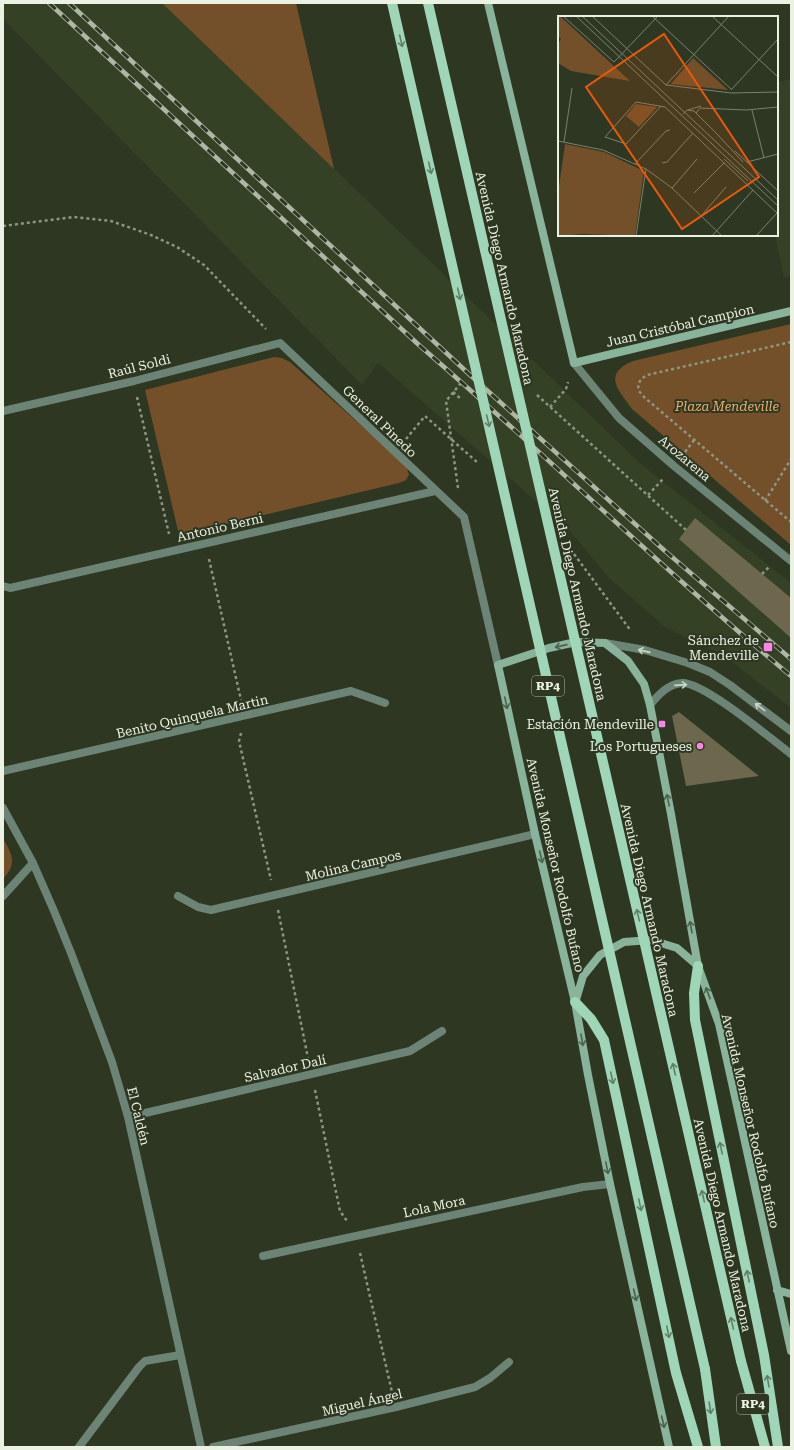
<svg xmlns="http://www.w3.org/2000/svg" width="794" height="1450" viewBox="0 0 794 1450" font-family="'Roboto Serif',serif">
	<style>
		.built { fill: #344125 }
		.green { fill: #73502a }
		.building { fill: #6c674d }
		.lines { fill: none; stroke-linecap: round; stroke-linejoin: round }
		.path { stroke: #8d9583; stroke-width: 2.5; stroke-dasharray: 3 3; stroke-linecap: butt }
		.lane { stroke: #6b8476; stroke-width: 8 }
		.street { stroke: #6b8476; stroke-width: 8 }
		.secondary { stroke: #89b39b; stroke-width: 8 }
		.primary { stroke: #a0d6b8; stroke-width: 10 }
		.rail-casing { stroke: #aeb6a6; stroke-width: 4.5 }
		.rail { stroke: #2d3721; stroke-width: 3; stroke-dasharray: 9; stroke-linecap: butt }
		.primary-bridge { stroke: #a0d6b8; stroke-width: 10 }
		.oneway { stroke: #617f65 }
		.oneway2 { stroke: #4d624c }
		.oneway3 { stroke: #cbd6c8 }
		.poi-dot { fill: #fb86e5; stroke: #2d3721; stroke-width: 1.5 }
		.labels { text-anchor: middle; stroke-width: 4; stroke-linejoin: round; paint-order: stroke }
		.shield { fill: #2d3721; stroke: #b2baaa; stroke-width: 1 }
		.shield-label { font-size: 12px; font-weight: bold; fill: #ebf2e4 }
		.street-label { font-size: 13px; fill: #ebf2e4; stroke: #2d3721 }
		.park-label { font-size: 13px; font-style: italic; fill: #f0b16d; stroke: #2d3721 }
		.poi-label { font-size: 13px; fill: #ebf2e4; stroke: #2d3721; text-anchor: end }
		.inset-road { fill: none; stroke: #79826f; stroke-width: 1 }
		.view { fill: #e8590c; fill-opacity: 0.15; stroke: #e8590c; stroke-width: 2 }
		.inset-edge { fill: none; stroke: #ebf2e4; stroke-width: 2 }
	</style>
	<rect width="100%" height="100%" fill="#2d3721"/>
	<!-- built -->
	<path class="built" d="M 3,3 L 162,3 L 641,464 L 791,583 L 791,708 L 720,653 L 666,628 L 610,579 L 569,530 L 378,363 L 362,385 L 3,19 Z
		M 791,79 L 791,276 L 784,278 L 775,235 L 777,235 L 777,82 Z"/>
	<!-- green -->
	<path class="green" d="M 162,3 L 296,3 L 334,169 Z
		M 791,324 L 791,545 L 632,409 C 618,390 602,374 633,361 Z
		M 274,357 L 282,358 L 290,362 L 403,463 L 407,468 L 409,475 L 406,480 L 399,483 L 179,535 L 145,390 Z
		M 3,839 C 13,855 17,864 3,879 Z"/>
	<!-- building -->
	<path class="building" d="M 695,518 L 791,598 L 791,638 L 679,539 Z
		M 679,712 L 759,776 L 686,786 L 672,716 Z"/>
	<g class="lines">
		<!-- path -->
		<path class="path" d="M 3,226 L 74,217 L 111,221 L 151,235 L 177,247 L 204,265 L 266,329
			M 791,342 L 647,375 L 641,379 L 638,385 L 639,391 L 644,397 L 791,522
			M 453,392 L 461,399
			M 537,395 L 686,530
			M 137,397 L 169,534
			M 550,407 L 566,389 L 568,382
			M 406,439 L 425,416 L 478,463
			M 685,452 L 694,440
			M 458,488 L 446,401 L 461,383
			M 648,495 L 664,478
			M 765,501 L 791,459
			M 574,554 L 631,631
			M 209,559 L 241,700
			M 762,574 L 770,566
			M 241,733 L 239,741 L 271,880
			M 278,910 L 308,1058
			M 315,1090 L 340,1211 L 347,1221
			M 360,1253 L 392,1392"/>
		<!-- lane -->
		<path class="lane" d="M 79,1447 L 139,1367 L 145,1361 L 180,1355"/>
		<!-- street -->
		<path class="street" d="M 574,363 L 619,418 L 674,466 L 791,561
			M 3,411 L 134,381 L 280,343 L 464,517 L 498,665
			M 3,586 L 10,588 L 435,491
			M 605,643 L 645,650 L 688,663 L 710,672 L 730,685 L 791,731
			M 650,705 C 658,695 668,684 682,683 C 704,682 771,739 791,754
			M 3,771 L 351,691 L 385,703
			M 3,808 L 33,863 L 54,911 L 71,953 L 112,1062 L 128,1117 L 201,1447
			M 3,896 L 33,863
			M 178,896 L 198,907 L 211,910 L 535,834
			M 128,1117 L 410,1051 L 442,1031
			M 263,1256 L 583,1187 L 610,1184
			M 213,1447 L 396,1407 L 475,1387 L 490,1378 L 509,1362"/>
		<!-- secondary -->
		<path class="secondary" d="M 488,3 L 574,363 L 791,311
			M 576,1000 L 583,976 L 600,955 L 624,942 L 651,940 L 677,948 L 698,966
			M 777,1290 L 791,1294
			M 669,1447 L 610,1184 L 588,1075 L 575,1002 L 535,834 L 498,665 L 549,648 L 576,642 L 605,643 L 628,661 L 644,684 L 650,705 L 671,814 L 698,966 L 719,1024 L 791,1351"/>
		<!-- primary -->
		<path class="primary" d="M 698,966 L 694,993 L 695,1020 L 764,1355 L 778,1447
			M 575,1002 L 591,1019 L 604,1040 L 676,1373 L 698,1447
			M 741,1361 L 765,1447
			M 705,1369 L 716,1447"/>
		<!-- rail casing -->
		<g class="rail-casing">
			<path id="rail" d="M 49,3 L 420,346 C 545,454 663,570 791,676
				M 69,3 L 469,374 L 665,551 L 791,659"/>
		</g>
		<!-- rail -->
		<use href="#rail" class="rail"/>
		<!-- primary-bridge -->
		<path class="primary-bridge" d="M 392,3 L 705,1369
			M 428,3 L 741,1361"/>
	</g>
	<!-- one-way arrows -->
	<defs><path id="oneway-shaft" d="M-6 0H5M1.5-3L5.5 0L1.5 3" fill="none" stroke-width="1.6" stroke-linecap="round" stroke-linejoin="round"/></defs>
	<g class="oneway">
		<use href="#oneway-shaft" transform="translate(401 41) rotate(77)"/>
		<use href="#oneway-shaft" transform="translate(430 168) rotate(77)"/>
		<use href="#oneway-shaft" transform="translate(459 294) rotate(77)"/>
		<use href="#oneway-shaft" transform="translate(488 421) rotate(77)"/>
		<use href="#oneway-shaft" transform="translate(638 915) rotate(-103)"/>
		<use href="#oneway-shaft" transform="translate(674 1069) rotate(-103)"/>
		<use href="#oneway-shaft" transform="translate(612 1078) rotate(78)"/>
		<use href="#oneway-shaft" transform="translate(721 1148) rotate(-102)"/>
		<use href="#oneway-shaft" transform="translate(703 1196) rotate(-103)"/>
		<use href="#oneway-shaft" transform="translate(640 1205) rotate(78)"/>
		<use href="#oneway-shaft" transform="translate(748 1276) rotate(-102)"/>
		<use href="#oneway-shaft" transform="translate(732 1323) rotate(-103)"/>
		<use href="#oneway-shaft" transform="translate(668 1332) rotate(78)"/>
		<use href="#oneway-shaft" transform="translate(768 1381) rotate(-99)"/>
		<use href="#oneway-shaft" transform="translate(710 1408) rotate(82)"/>
	</g>
	<g class="oneway2">
		<use href="#oneway-shaft" transform="translate(561 646) rotate(167)"/>
		<use href="#oneway-shaft" transform="translate(506 703) rotate(78)"/>
		<use href="#oneway-shaft" transform="translate(668 800) rotate(-102)"/>
		<use href="#oneway-shaft" transform="translate(541 857) rotate(77)"/>
		<use href="#oneway-shaft" transform="translate(691 927) rotate(-100)"/>
		<use href="#oneway-shaft" transform="translate(708 993) rotate(-110)"/>
		<use href="#oneway-shaft" transform="translate(582 1040) rotate(80)"/>
		<use href="#oneway-shaft" transform="translate(607 1168) rotate(79)"/>
		<use href="#oneway-shaft" transform="translate(635 1295) rotate(77)"/>
		<use href="#oneway-shaft" transform="translate(663 1422) rotate(77)"/>
	</g>
	<g class="oneway3">
		<use href="#oneway-shaft" transform="translate(644 651) rotate(-167)"/>
		<use href="#oneway-shaft" transform="translate(681 685) rotate(-4)"/>
		<use href="#oneway-shaft" transform="translate(760 707) rotate(-143)"/>
	</g>
	<!-- markers -->
	<g class="poi-dot">
		<rect x="763" y="642" width="10" height="10" rx="2"/>
		<rect x="658" y="720" width="8" height="8" rx="2"/>
		<circle cx="700" cy="746" r="4"/>
	</g>
	<g class="labels">
		<!-- shield labels -->
		<g class="shield">
			<rect x="532" y="676" width="32" height="20" rx="3"/>
			<rect x="737" y="1394" width="32" height="20" rx="3"/>
		</g>
		<g class="shield-label">
			<text x="548" y="690">RP4</text>
			<text x="753" y="1408">RP4</text>
		</g>
		<!-- street labels -->
		<g class="street-label">
			<text transform="translate(505 278) rotate(77)" y="5">Avenida Diego Armando Maradona</text>
			<text transform="translate(680 325) rotate(-13)" y="5">Juan Cristóbal Campion</text>
			<text transform="translate(139 366) rotate(-14)" y="5">Raúl Soldi</text>
			<text transform="translate(380 421) rotate(44)" y="5">General Pinedo</text>
			<text transform="translate(685 458) rotate(40)" y="5">Arozarena</text>
			<text transform="translate(220 527) rotate(-13)" y="5">Antonio Berni</text>
			<text transform="translate(578 594) rotate(77)" y="5">Avenida Diego Armando Maradona</text>
			<text transform="translate(192 716) rotate(-13)" y="5">Benito Quinquela Martin</text>
			<text transform="translate(353 865) rotate(-13)" y="5">Molina Campos</text>
			<text transform="translate(556 865) rotate(77)" y="5">Avenida Monseñor Rodolfo Bufano</text>
			<text transform="translate(650 910) rotate(77)" y="5">Avenida Diego Armando Maradona</text>
			<text transform="translate(285 1068) rotate(-13)" y="5">Salvador Dalí</text>
			<text transform="translate(139 1116) rotate(76)" y="5">El Caldén</text>
			<text transform="translate(751 1121) rotate(77)" y="5">Avenida Monseñor Rodolfo Bufano</text>
			<text transform="translate(434 1206) rotate(-12)" y="5">Lola Mora</text>
			<text transform="translate(723 1225) rotate(77)" y="5">Avenida Diego Armando Maradona</text>
			<text transform="translate(362 1402) rotate(-13)" y="5">Miguel Ángel</text>
		</g>
		<!-- park labels -->
		<g class="park-label">
			<text x="727" y="411">Plaza Mendeville</text>
		</g>
		<!-- poi labels -->
		<g class="poi-label">
			<text x="759" y="645">Sánchez de<tspan x="759" dy="15">Mendeville</tspan></text>
			<text x="654" y="729">Estación Mendeville</text>
			<text x="692" y="751">Los Portugueses</text>
		</g>
	</g>
	<!-- overview -->
	<g transform="translate(558 16)">
		<rect width="220" height="220" fill="#2d3721"/>
		<path d="M 0,0 L 2,0 L 72,65 L 13,55 L 0,47 L 0,28 L 3,23 L 0,20 ZM 135,42 L 169,73 L 170,74 L 113,68 ZM 78,88 L 99,91 L 81,111 L 68,100 ZM 7,128 L 46,136 L 86,155 L 77,220 L 26,218 L 0,220 L 0,177 Z" fill="#73502a"/>
		<path class="inset-road" d="M 5,0 L 56,46 L 100,0M 18,0 L 220,190M 24,0 L 220,184M 34,0 L 108,69 L 173,77 L 220,76M 94,0 L 173,73M 154,0 L 220,61M 108,69 L 171,0M 173,74 L 220,23M 103,90 L 68,128 L 47,121 L 78,86 L 107,91 L 220,198M 130,94 L 143,90M 194,94 L 206,142M 138,97 L 142,92 L 188,94 L 220,91M 125,98 L 129,94 L 136,95 L 161,120M 160,119 L 185,146M 0,125 L 45,134 L 88,153 L 114,172 L 164,220M 6,126 L 14,72M 177,135 L 220,175M 166,143 L 190,165M 189,146 L 220,138M 104,147 L 109,146 L 135,117M 77,148 L 108,115 L 112,114M 114,172 L 139,143M 136,177 L 166,147M 143,200 L 168,171M 78,220 L 88,153M 154,220 L 195,174M 198,220 L 219,197"/>
		<path class="view" d="M 106,18 L 201,161 L 124,213 L 28,71 Z"/>
		<rect width="220" height="220" class="inset-edge"/>
	</g>
	<!-- border -->
	<rect width="794" height="1450" fill="none" stroke="#ebf2e4" stroke-width="8"/>
</svg>
